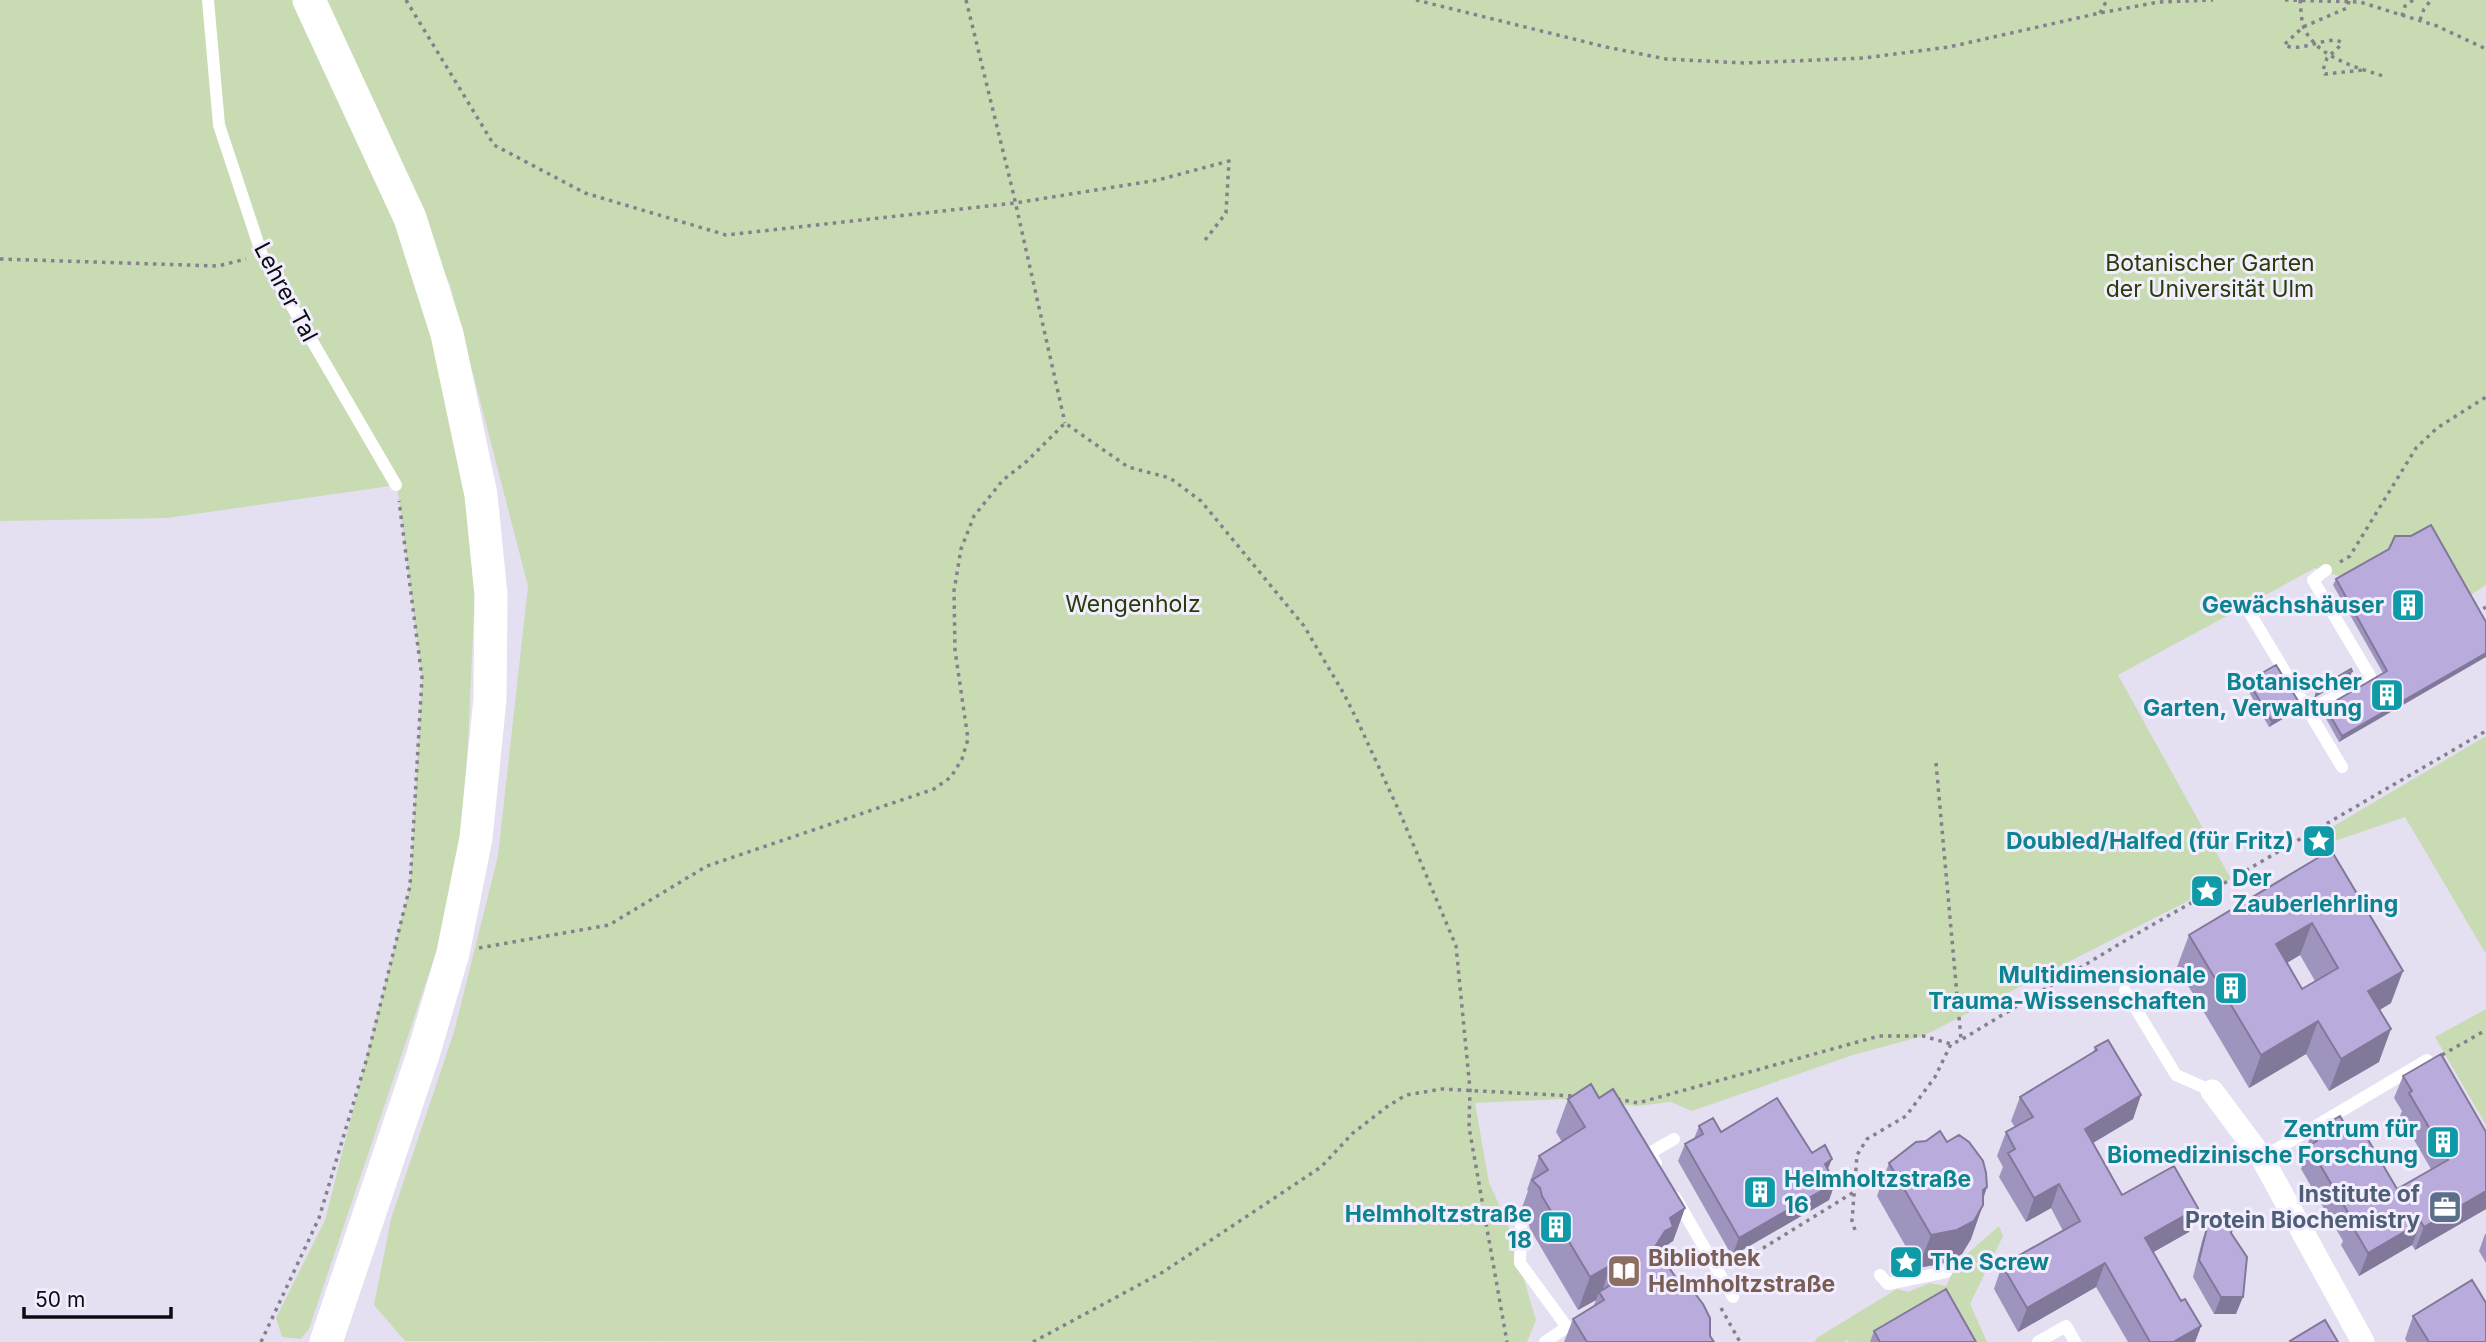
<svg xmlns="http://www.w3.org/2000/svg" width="2486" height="1342" viewBox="0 0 2486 1342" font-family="Inter,sans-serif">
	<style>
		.green { fill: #c8dbb3 }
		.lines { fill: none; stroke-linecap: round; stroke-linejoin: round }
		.path { stroke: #84818d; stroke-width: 3.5; stroke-dasharray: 3.5 5; stroke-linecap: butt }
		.lane { stroke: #fff; stroke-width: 12 }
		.street { stroke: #fff; stroke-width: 23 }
		.secondary { stroke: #fff; stroke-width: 33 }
		.wall { fill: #9f94bd; fill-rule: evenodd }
		.shaded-wall { fill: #82789a }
		.building { fill: #b9acdc; stroke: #82789a; stroke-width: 2; fill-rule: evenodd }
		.labels { text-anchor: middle; stroke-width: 6; stroke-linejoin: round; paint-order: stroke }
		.park-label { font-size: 23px; fill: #293d07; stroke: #f2eeff }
		.street-label { font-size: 23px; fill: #0c0b10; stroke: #f2eeff }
		.culture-label { font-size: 23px; font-weight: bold; fill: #0d838f; stroke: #f2eeff; text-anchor: end }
		.service-label { font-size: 23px; font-weight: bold; fill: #4e5e75; stroke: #f2eeff; text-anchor: end }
		.education-label { font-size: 23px; font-weight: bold; fill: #785e54; stroke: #f2eeff; text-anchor: start }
	</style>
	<rect width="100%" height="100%" fill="#e5e0f1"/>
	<!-- green -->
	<path class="green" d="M 0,0 L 296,0 L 375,170 L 429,318 L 471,495 L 475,589 L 468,744 L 460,840 L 436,953 L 309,1329 L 301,1339 L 282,1337 L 276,1318 L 325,1220 L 410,886 L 422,678 L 397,485 L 167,518 L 0,521 Z
		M 319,0 L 2486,0 L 2486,585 L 2466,598 L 2386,555 L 2345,578 L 2315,568 L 2118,675 L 2231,879 L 1923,1036 L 1853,1055 L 1692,1111 L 1671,1102 L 1637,1106 L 1560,1099 L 1475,1103 L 1489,1183 L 1506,1219 L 1536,1320 L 1527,1342 L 405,1341 L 374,1305 L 391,1219 L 454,1032 L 498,856 L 528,586 L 450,285 Z
		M 2486,736 L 2486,954 L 2405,817 L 2320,846 L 2312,839 Z
		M 2486,1009 L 2486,1125 L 2435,1037 Z
		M 1999,1226 L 2003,1236 L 1970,1304 L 1987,1342 L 1849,1342 L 1847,1340 L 1844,1342 L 1814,1342 L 1818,1337 L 1897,1289 L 1908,1292 L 1930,1283 L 1946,1286 L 1959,1261 Z"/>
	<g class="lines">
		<!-- path -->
		<path class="path" d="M 406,0 L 494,145 L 585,193 L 726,235 L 1015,203 L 1158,180 L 1229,161 L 1226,213 L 1202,244
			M 966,0 L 1013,192 L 1065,423
			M 1416,0 L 1606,47 L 1666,59 L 1744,63 L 1864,58 L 1949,47 L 2100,13 L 2159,2 L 2213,0
			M 2285,0 L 2360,2 L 2437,26 L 2486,49
			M 2300,0 C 2301,9 2301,20 2304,28 C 2317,57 2355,67 2383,76
			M 2349,1 L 2347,8 L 2303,27 L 2284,45 C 2299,52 2319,40 2336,40 L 2341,42 L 2341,45 L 2327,58 L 2323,70 L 2325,74 L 2364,70
			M 2100,13 L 2107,0
			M 2402,16 L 2405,6 L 2413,0
			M 2420,20 L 2424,9 L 2431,0
			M 0,259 L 218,266 L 246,259
			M 2340,562 L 2350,556 L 2416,448 L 2437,428 L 2486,397
			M 2476,613 L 2486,607
			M 1936,763 L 1961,1039
			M 479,948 L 609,925 L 707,866 L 934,789 L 951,777 L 962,759 L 968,739 L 955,650 L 954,591 L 961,549 L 974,516 L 1003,480 L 1026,462 L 1065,423 L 1128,467 L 1170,478 L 1201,501 L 1304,626 L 1344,694 L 1358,722 L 1400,813 L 1456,946 L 1470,1089 L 1469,1127 L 1507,1342
			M 2442,1055 L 2486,1030
			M 1617,1099 L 1638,1103 L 1879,1036 L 1923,1036 L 1951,1044
			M 1855,1230 L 1852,1221 L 1857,1155 L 1867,1139 L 1906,1116 L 1935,1077 L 1951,1044 L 1961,1040 L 2126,940 L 2203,896 L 2210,896 L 2214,889 L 2486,731
			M 1734,1266 L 1854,1192
			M 1721,1308 L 1740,1342
			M 261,1342 L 319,1218 L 367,1058 L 410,886 L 422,678 L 399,501
			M 1033,1342 L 1163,1272 L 1321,1167 L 1353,1133 L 1388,1106 L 1406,1095 L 1442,1089 L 1574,1096"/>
		<!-- lane -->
		<path class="lane" d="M 208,0 L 219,125 L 262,255 L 396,485
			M 2251,615 L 2342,767
			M 2309,711 L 2370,676 L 2313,580 L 2326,570
			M 2125,991 L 2176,1075 L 2212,1091
			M 2262,1158 L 2427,1060
			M 1656,1163 L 1650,1153 L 1674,1139
			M 1675,1197 L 1733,1297
			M 1521,1226 L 1520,1263 L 1567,1327 L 1545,1342
			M 1880,1275 L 1888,1284 L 1946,1272
			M 2038,1342 L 2066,1326 L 2075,1342"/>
		<!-- street -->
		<path class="street" d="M 2212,1091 L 2262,1158 L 2363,1342"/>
		<!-- secondary -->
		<path class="secondary" d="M 309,0 L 410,218 L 447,334 L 481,495 L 491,595 L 490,699 L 476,838 L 453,953 L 423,1055 L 326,1342"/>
	</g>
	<!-- wall -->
	<path class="wall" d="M 2336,579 L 2486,622 L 2339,742 L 2323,713 L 2325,707 L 2383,673 L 2333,585 Z
		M 2248,681 L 2298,710 L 2269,727 L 2246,687 Z
		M 2331,850 L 2391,1003 L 2379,1010 L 2379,1062 L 2329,1091 L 2306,1054 L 2249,1088 L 2177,967 L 2189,935 ZM 2300,955 L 2315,981 L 2302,989 L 2287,963 Z
		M 2095,1047 L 2141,1095 L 2133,1119 L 2093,1143 L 2122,1195 L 2198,1208 L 2189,1232 L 2153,1252 L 2181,1301 L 2201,1326 L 2195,1342 L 2128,1342 L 2096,1287 L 2018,1332 L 1994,1289 L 2002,1265 L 2063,1231 L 2051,1208 L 2026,1222 L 1999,1177 L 2003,1167 L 1997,1156 L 2006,1132 L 2015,1127 L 2011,1121 L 2020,1097 L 2093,1053 Z
		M 2403,1076 L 2486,1132 L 2486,1209 L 2415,1250 L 2412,1245 L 2359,1276 L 2341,1245 L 2343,1241 L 2301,1169 L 2305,1158 L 2304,1155 L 2312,1132 L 2350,1133 L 2397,1189 L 2431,1169 L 2400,1116 L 2402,1111 L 2394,1098 Z
		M 1599,1098 L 1685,1208 L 1673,1241 L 1667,1245 L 1662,1258 L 1714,1342 L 1564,1342 L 1573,1319 L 1594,1305 L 1596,1300 L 1578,1310 L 1530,1229 L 1528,1221 L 1520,1213 L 1528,1191 L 1527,1190 L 1539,1156 L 1562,1142 L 1556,1132 L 1568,1099 Z
		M 1699,1126 L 1721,1132 L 1828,1170 L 1835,1183 L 1829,1200 L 1732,1256 L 1678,1161 L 1685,1144 L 1694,1139 Z
		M 1947,1142 L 1987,1187 L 1971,1239 L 1962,1254 L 1945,1263 L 1918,1268 L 1877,1196 L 1889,1163 Z
		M 2208,1224 L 2231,1233 L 2236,1314 L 2214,1314 L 2193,1277 L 2202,1241 Z
		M 2485,1234 L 2486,1234 L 2486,1263 L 2479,1251 Z
		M 2413,1316 L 2486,1342 L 2407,1342 L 2405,1339 Z
		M 1874,1331 L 1976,1342 L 1870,1342 Z"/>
	<!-- shaded-wall -->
	<path class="shaded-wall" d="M 2486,653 L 2486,657 L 2339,742 L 2342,736 Z
		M 2352,671 L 2350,677 L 2314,698 L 2316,692 Z
		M 2300,704 L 2298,710 L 2269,727 L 2272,721 Z
		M 2312,923 L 2300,955 L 2264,976 L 2276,944 Z
		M 2403,971 L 2391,1003 L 2357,1024 L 2368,991 Z
		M 2318,1021 L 2306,1054 L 2249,1088 L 2261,1055 Z
		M 2391,1029 L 2379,1062 L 2329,1091 L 2341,1059 Z
		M 2141,1095 L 2133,1119 L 2076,1153 L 2085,1129 Z
		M 1832,1159 L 1825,1176 L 1825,1164 Z
		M 1835,1183 L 1829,1200 L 1732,1256 L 1739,1238 Z
		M 2059,1184 L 2051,1208 L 2026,1222 L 2034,1198 Z
		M 1987,1187 L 1976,1217 L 1983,1205 L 1971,1239 L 1962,1254 L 1945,1263 L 1918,1268 L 1931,1235 Z
		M 2486,1191 L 2486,1209 L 2415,1250 L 2424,1227 Z
		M 1685,1208 L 1673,1241 L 1667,1245 L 1661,1260 L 1655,1247 L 1670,1218 Z
		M 2198,1208 L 2189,1232 L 2136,1262 L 2145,1238 Z
		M 2421,1222 L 2412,1245 L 2359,1276 L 2368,1253 Z
		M 2105,1263 L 2096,1287 L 2018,1332 L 2027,1308 Z
		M 1611,1265 L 1601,1294 L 1599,1292 L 1596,1300 L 1578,1310 L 1590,1277 Z
		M 2221,1297 L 2243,1297 L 2236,1314 L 2214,1314 Z
		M 2201,1326 L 2195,1342 L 2173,1342 Z"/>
	<!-- building -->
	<path class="building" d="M 2431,525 L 2486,622 L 2486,653 L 2342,736 L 2325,707 L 2387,671 L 2336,579 L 2389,549 L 2395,536 L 2411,536 Z
		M 2276,665 L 2300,704 L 2272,721 L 2248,681 Z
		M 2351,669 L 2352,671 L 2316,692 L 2315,690 Z
		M 2331,850 L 2403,971 L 2368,991 L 2391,1029 L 2341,1059 L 2318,1021 L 2261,1055 L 2189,935 ZM 2312,923 L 2338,968 L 2302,989 L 2276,944 Z
		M 2108,1040 L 2141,1095 L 2085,1129 L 2122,1195 L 2174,1166 L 2198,1208 L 2145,1238 L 2181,1301 L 2185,1299 L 2201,1326 L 2173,1342 L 2150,1342 L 2105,1263 L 2027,1308 L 2002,1265 L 2080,1221 L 2059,1184 L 2034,1198 L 2008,1153 L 2015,1149 L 2006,1132 L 2033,1117 L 2020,1097 L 2097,1050 L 2095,1047 Z
		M 2441,1054 L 2486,1132 L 2486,1191 L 2424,1227 L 2421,1222 L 2368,1253 L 2350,1222 L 2353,1221 L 2309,1146 L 2317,1141 L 2312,1132 L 2340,1116 L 2350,1133 L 2360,1126 L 2397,1189 L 2448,1160 L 2409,1093 L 2412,1091 L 2403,1076 Z
		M 1591,1084 L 1599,1098 L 1613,1089 L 1685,1208 L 1670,1218 L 1673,1227 L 1665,1231 L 1655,1247 L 1683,1288 L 1693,1291 L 1703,1304 L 1710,1318 L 1710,1336 L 1714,1342 L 1587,1342 L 1573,1319 L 1604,1300 L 1599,1292 L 1617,1281 L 1621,1273 L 1617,1266 L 1611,1265 L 1590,1277 L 1542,1196 L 1540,1188 L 1532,1180 L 1548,1170 L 1539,1156 L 1585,1127 L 1568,1099 Z
		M 1777,1098 L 1812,1153 L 1825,1145 L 1832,1159 L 1825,1164 L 1835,1183 L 1739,1238 L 1685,1144 L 1703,1134 L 1699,1126 L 1713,1118 L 1721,1132 Z
		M 1940,1131 L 1947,1142 L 1959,1135 L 1969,1142 L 1983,1161 L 1986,1173 L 1987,1187 L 1983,1190 L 1983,1205 L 1974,1221 L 1957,1230 L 1931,1235 L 1889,1163 L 1916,1142 L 1926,1141 Z
		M 2233,1223 L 2231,1233 L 2247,1257 L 2243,1297 L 2221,1297 L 2199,1260 L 2208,1224 Z
		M 2472,1280 L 2486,1303 L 2486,1342 L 2429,1342 L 2413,1316 Z
		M 1946,1289 L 1976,1342 L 1880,1342 L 1874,1331 Z
		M 2325,1320 L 2338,1342 L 2291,1342 L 2290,1341 Z"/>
	<!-- icons -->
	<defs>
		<g id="building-square" transform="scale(1.75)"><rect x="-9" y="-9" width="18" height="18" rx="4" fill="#0f9aa8" stroke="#f2eeff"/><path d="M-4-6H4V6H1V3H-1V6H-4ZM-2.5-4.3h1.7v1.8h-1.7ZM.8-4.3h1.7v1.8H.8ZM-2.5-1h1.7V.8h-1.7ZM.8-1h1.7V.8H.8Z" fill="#fff"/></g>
		<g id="sight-square" transform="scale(1.75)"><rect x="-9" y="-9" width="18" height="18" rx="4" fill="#0f9aa8" stroke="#f2eeff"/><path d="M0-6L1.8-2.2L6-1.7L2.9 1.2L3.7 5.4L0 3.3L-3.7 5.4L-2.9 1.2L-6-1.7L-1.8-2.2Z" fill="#fff"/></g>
		<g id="office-square" transform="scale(1.75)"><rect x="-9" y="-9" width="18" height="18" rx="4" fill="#5c6f8a" stroke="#f2eeff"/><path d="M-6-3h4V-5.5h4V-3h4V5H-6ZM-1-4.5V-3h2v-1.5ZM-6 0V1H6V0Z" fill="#fff"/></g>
		<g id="library-square" transform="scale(1.75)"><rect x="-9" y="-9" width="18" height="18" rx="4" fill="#8d6e63" stroke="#f2eeff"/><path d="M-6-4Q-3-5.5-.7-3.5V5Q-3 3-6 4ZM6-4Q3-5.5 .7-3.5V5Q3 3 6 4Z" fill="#fff"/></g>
	</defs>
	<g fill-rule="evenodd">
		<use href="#building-square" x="2408" y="605"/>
		<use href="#building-square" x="2387" y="695"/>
		<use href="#sight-square" x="2319" y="841"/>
		<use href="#sight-square" x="2207" y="891"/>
		<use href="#building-square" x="2231" y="988"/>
		<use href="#building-square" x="2443" y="1142"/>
		<use href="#building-square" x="1760" y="1192"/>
		<use href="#office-square" x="2445" y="1207"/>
		<use href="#building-square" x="1556" y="1227"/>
		<use href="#sight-square" x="1906" y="1262"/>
		<use href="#library-square" x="1624" y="1271"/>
	</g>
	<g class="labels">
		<!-- park labels -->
		<g class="park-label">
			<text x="2210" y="271">Botanischer Garten<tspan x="2210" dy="26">der Universität Ulm</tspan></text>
			<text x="1133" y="612">Wengenholz</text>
		</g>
		<!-- street labels -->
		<g class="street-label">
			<text transform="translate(286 292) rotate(62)" y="8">Lehrer Tal</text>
		</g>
		<!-- culture labels -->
		<g class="culture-label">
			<text x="2384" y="613">Gewächshäuser</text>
			<text x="2362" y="690">Botanischer<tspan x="2362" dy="26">Garten, Verwaltung</tspan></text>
			<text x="2294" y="849">Doubled/Halfed (für Fritz)</text>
			<text x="2232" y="886" text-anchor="start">Der<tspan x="2232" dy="26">Zauberlehrling</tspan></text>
			<text x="2206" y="983">Multidimensionale<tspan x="2206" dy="26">Trauma-Wissenschaften</tspan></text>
			<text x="2418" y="1137">Zentrum für<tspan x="2418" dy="26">Biomedizinische Forschung</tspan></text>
			<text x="1784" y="1187" text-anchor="start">Helmholtzstraße<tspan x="1784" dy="26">16</tspan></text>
			<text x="1532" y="1222">Helmholtzstraße<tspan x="1532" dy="26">18</tspan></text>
			<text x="1930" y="1270" text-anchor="start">The Screw</text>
		</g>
		<!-- service labels -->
		<g class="service-label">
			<text x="2420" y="1202">Institute of<tspan x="2420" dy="26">Protein Biochemistry</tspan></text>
		</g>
		<!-- education labels -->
		<g class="education-label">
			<text x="1648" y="1266">Bibliothek<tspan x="1648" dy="26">Helmholtzstraße</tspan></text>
		</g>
	</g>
	<!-- scale -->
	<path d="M24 1307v10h147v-10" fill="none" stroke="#0c0b10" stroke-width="3.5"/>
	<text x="35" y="1307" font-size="21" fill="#0c0b10" stroke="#f2eeff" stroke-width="5" paint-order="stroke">50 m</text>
</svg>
